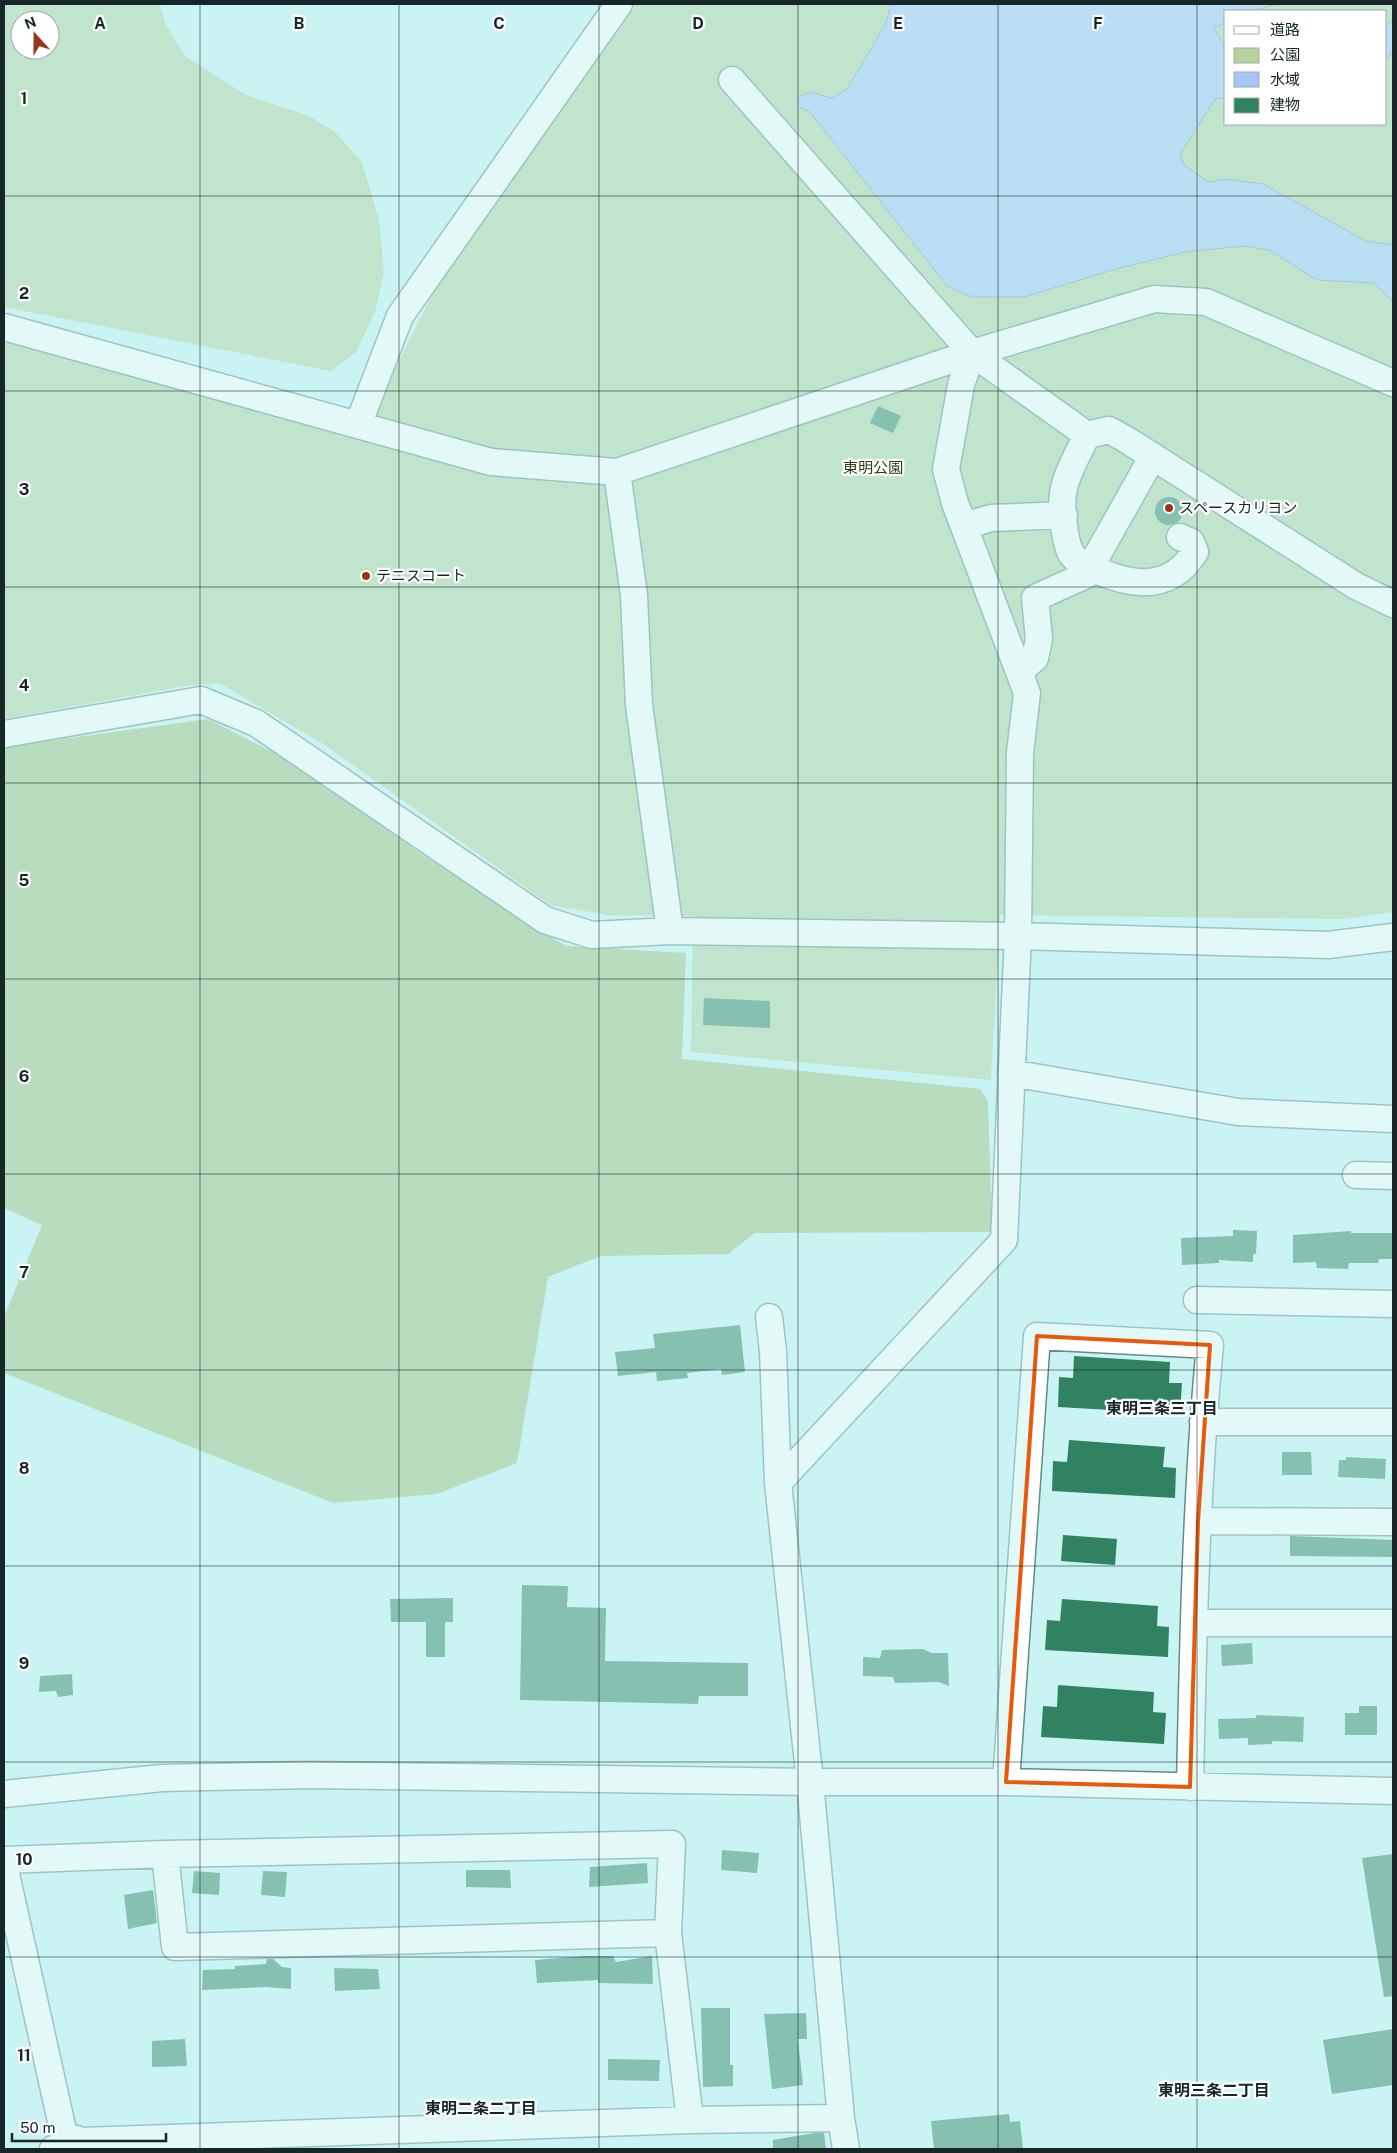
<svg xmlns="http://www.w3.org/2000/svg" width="1397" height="2153" viewBox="0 0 1397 2153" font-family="'Public Sans','Noto Sans JP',sans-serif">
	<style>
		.green { fill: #b7d19f; fill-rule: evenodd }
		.forest { fill: #9fc07f }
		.water { fill: #a6c4f5; stroke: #7b95b7 }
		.building { fill: #318260 }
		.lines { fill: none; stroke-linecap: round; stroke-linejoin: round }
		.minor-casing { stroke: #638b8a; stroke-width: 29 }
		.minor { stroke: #fff; stroke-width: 26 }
		.marked { fill: none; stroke: #e8590c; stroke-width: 4; stroke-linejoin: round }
		.grid { fill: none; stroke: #172727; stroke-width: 1; stroke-opacity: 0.55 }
		.poi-dot { fill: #9c331f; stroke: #fff; stroke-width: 2 }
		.labels { text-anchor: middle; stroke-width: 4.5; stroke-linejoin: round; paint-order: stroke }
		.park-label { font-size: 15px; fill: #293e0f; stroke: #fff }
		.poi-label { font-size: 15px; fill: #172727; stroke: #fff; text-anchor: start }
		.neighbourhood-label { font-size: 16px; font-weight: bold; fill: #172727; stroke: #fff }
		.grid-label { font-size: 16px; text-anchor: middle; font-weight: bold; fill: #172727; stroke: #fff; stroke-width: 4.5; stroke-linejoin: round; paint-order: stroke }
	</style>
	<rect width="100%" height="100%" fill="#caf4f3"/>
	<!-- green -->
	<path class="green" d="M 4,4 L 160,4 L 166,25 L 185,56 L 246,95 L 309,116 L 335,132 L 362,162 L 379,220 L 384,272 L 375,312 L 356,352 L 331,371 L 4,307 ZM 20,20 L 50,20 L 50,50 L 20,50 Z
		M 625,4 L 1393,4 L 1393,912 L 1343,919 L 1000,915 L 991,1080 L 691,1052 L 693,916 L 608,915 L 550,905 L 325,745 L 219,683 L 185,686 L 4,719 L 4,337 L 361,436 L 440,279 ZM 1226,11 L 1386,11 L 1386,124 L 1226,124 Z"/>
	<!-- forest -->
	<path class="forest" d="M 208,719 L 306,769 L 421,854 L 566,946 L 686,953 L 682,1059 L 980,1089 L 988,1101 L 992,1232 L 755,1233 L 728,1254 L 601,1256 L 548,1277 L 517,1463 L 437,1494 L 333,1503 L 4,1373 L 4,1317 L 42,1225 L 4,1208 L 4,747 Z"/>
	<!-- water -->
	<path class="water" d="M 891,4 L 1275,4 L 1255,11 L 1226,11 L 1226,22 L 1214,28 L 1226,50 L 1226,99 L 1216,98 L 1180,154 L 1184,165 L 1208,182 L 1227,179 L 1263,184 L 1366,241 L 1393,245 L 1393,302 L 1374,283 L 1317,280 L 1269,250 L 1244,246 L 1185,252 L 1116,269 L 1024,297 L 972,297 L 948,287 L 809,111 L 798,107 L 797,98 L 810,92 L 832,98 L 847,89 L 885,25 Z
		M 1393,21 L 1393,53 L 1386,58 L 1386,24 Z"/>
	<!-- building -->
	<path class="building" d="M 878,406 L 901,416 L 893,433 L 870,423 Z
		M1155 511a14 14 0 1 1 28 0a14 14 0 1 1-28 0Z
		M 704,998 L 770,1001 L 770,1028 L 703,1025 Z
		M 1233,1230 L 1257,1231 L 1256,1254 L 1253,1254 L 1253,1262 L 1219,1260 L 1219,1263 L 1182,1265 L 1181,1238 L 1233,1236 Z
		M 1351,1231 L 1351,1233 L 1392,1233 L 1392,1259 L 1379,1259 L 1378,1263 L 1349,1263 L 1348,1269 L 1317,1268 L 1316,1262 L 1293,1263 L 1293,1235 Z
		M 740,1325 L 745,1372 L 722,1375 L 721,1369 L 687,1373 L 688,1378 L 657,1381 L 656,1372 L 618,1376 L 615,1352 L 655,1348 L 653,1334 Z
		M 1074,1356 L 1170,1362 L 1169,1383 L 1182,1383 L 1180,1414 L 1058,1407 L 1059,1377 L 1073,1378 Z
		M 1069,1440 L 1165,1447 L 1163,1467 L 1176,1468 L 1175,1498 L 1052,1491 L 1053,1461 L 1067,1462 Z
		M 1282,1452 L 1311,1452 L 1312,1475 L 1282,1475 Z
		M 1346,1457 L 1386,1459 L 1385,1479 L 1338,1477 L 1339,1460 L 1346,1460 Z
		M 1063,1535 L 1117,1539 L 1115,1565 L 1061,1561 Z
		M 1290,1536 L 1393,1540 L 1393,1557 L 1290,1556 Z
		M 522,1585 L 568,1586 L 567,1607 L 606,1608 L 605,1661 L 748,1663 L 748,1696 L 699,1696 L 698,1704 L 520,1700 Z
		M 453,1598 L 453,1622 L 445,1622 L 445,1657 L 426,1657 L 426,1622 L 391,1622 L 390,1599 Z
		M 1062,1599 L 1158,1606 L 1157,1626 L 1169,1627 L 1168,1657 L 1045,1650 L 1047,1620 L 1060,1621 Z
		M 1252,1643 L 1253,1664 L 1222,1666 L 1221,1645 Z
		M 923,1649 L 931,1653 L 948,1653 L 949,1686 L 939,1682 L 895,1683 L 893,1677 L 863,1676 L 863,1657 L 880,1658 L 882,1650 Z
		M 72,1674 L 73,1695 L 58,1697 L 56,1691 L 39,1692 L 40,1676 Z
		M 1058,1685 L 1154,1692 L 1153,1712 L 1166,1713 L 1164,1744 L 1041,1737 L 1043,1706 L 1057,1707 Z
		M 1359,1706 L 1377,1706 L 1377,1735 L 1345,1735 L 1345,1713 L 1359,1713 Z
		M 1256,1715 L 1304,1717 L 1303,1742 L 1272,1741 L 1272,1744 L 1248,1745 L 1248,1738 L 1219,1739 L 1218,1719 L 1256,1718 Z
		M 722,1850 L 759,1853 L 757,1873 L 721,1870 Z
		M 1393,1854 L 1393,1996 L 1384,1997 L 1362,1858 Z
		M 647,1863 L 648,1883 L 589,1887 L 590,1867 Z
		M 466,1870 L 510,1870 L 511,1888 L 466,1887 Z
		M 194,1871 L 220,1873 L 219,1895 L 192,1893 Z
		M 263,1871 L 287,1872 L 285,1897 L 261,1895 Z
		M 153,1890 L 157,1923 L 128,1929 L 124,1895 Z
		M 584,1956 L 613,1956 L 616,1962 L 652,1956 L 653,1984 L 598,1983 L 598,1980 L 537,1983 L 535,1960 Z
		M 267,1959 L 273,1959 L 282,1967 L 291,1968 L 291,1989 L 266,1987 L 202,1990 L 203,1970 L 235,1969 L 235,1966 L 266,1964 Z
		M 334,1968 L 378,1969 L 380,1989 L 335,1991 Z
		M 701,2008 L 730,2008 L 730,2065 L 733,2065 L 733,2086 L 703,2087 Z
		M 806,2013 L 807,2039 L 798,2039 L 803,2085 L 772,2089 L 764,2014 Z
		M 1393,2029 L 1393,2085 L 1332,2094 L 1323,2040 Z
		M 185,2039 L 187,2066 L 152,2067 L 152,2041 Z
		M 608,2059 L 660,2060 L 659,2081 L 608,2080 Z
		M 1009,2114 L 1010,2122 L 1020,2121 L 1023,2149 L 934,2149 L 931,2121 Z
		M 814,2133 L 824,2133 L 826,2149 L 773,2149 L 773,2140 Z"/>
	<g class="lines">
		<!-- minor casing -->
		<g class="minor-casing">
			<path id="minor" d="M 732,80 L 972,353 L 1087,435 L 1109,430 L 1127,440 L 1356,586 L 1393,604
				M 4,327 L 491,462 L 617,472 L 972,353 L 1154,299 L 1206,302 L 1393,383
				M 358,425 L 400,316 L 619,4
				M 1087,435 C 1079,452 1068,470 1064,488 C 1060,503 1064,542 1072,555 C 1077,562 1091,567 1098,571 C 1135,587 1171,590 1195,552 L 1191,542 L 1180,537
				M 617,472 L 634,595 L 639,705 L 670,931
				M 964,526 L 991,518 L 1064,515
				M 1019,672 L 1035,658 L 1039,639 L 1035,598 L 1086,575 L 1153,456
				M 4,734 L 201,700 L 256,723 L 545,920 L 592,935 L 670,931 L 1018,936 L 1328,945 L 1393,937
				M 1011,1073 L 1238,1112 L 1393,1119
				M 1356,1175 L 1393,1176
				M 1197,1300 L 1393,1304
				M 769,1317 L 773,1351 L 778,1483 L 810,1782 L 841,2118 L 846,2149
				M 1203,1422 L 1393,1422
				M 778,1483 L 1004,1240 L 1018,936 L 1020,753 L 1027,693 L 955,503 L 946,469 L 961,385 L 972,353
				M 1198,1521 L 1393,1522
				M 1194,1623 L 1393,1623
				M 1006,1782 L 1037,1336 L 1210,1345 C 1196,1492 1193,1640 1190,1787
				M 4,1794 L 162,1778 L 309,1775 L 810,1782 L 1006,1782 L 1393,1791
				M 165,1854 L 175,1947 L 668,1933
				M 4,1860 L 165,1854 L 672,1844 L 668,1933 L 690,2120
				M 4,1865 L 64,2135 L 82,2141
				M 53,2149 L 82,2141 L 690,2120 L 841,2118"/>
		</g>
		<!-- minor -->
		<use href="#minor" class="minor"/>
	</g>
	<!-- marked area -->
	<path d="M0 0H1397V2153H0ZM 1037,1336 L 1210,1345 L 1198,1521 L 1190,1787 L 1006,1782 Z" fill="#caf4f3" fill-opacity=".55" fill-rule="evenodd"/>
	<path class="marked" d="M 1037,1336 L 1210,1345 L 1198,1521 L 1190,1787 L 1006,1782 Z"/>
	<!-- grid -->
	<path class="grid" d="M 200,4 L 200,2149M 399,4 L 399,2149M 599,4 L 599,2149M 798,4 L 798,2149M 998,4 L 998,2149M 1197,4 L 1197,2149M 4,196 L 1393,196M 4,391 L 1393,391M 4,587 L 1393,587M 4,783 L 1393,783M 4,979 L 1393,979M 4,1174 L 1393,1174M 4,1370 L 1393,1370M 4,1566 L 1393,1566M 4,1762 L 1393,1762M 4,1957 L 1393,1957"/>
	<!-- markers -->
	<g class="poi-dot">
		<circle cx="1169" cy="508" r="5"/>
		<circle cx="366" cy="576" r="5"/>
	</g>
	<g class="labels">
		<!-- park labels -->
		<g class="park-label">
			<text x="873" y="473">東明公園</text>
		</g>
		<!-- poi labels -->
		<g class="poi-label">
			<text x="1179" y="513">スペースカリヨン</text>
			<text x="376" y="581">テニスコート</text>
		</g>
		<!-- neighbourhood labels -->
		<g class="neighbourhood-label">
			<text x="1162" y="1414">東明三条三丁目</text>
			<text x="1214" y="2096">東明三条二丁目</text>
			<text x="481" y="2114">東明二条二丁目</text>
		</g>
	</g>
	<g class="grid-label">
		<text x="100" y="29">A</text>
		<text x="299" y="29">B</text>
		<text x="499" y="29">C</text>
		<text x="698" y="29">D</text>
		<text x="898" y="29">E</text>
		<text x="1098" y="29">F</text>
		<text x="24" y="104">1</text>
		<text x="24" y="299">2</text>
		<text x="24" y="495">3</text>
		<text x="24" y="691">4</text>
		<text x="24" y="886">5</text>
		<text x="24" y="1082">6</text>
		<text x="24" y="1278">7</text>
		<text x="24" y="1474">8</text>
		<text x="24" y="1669">9</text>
		<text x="24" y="1865">10</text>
		<text x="24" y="2061">11</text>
	</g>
	<!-- border -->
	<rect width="1397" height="2153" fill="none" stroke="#172727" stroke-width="10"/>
	<!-- legend -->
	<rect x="1224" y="10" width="162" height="115" fill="#ffffff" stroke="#a2a9a9"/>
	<rect x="1234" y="26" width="25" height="8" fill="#ffffff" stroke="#a2a9a9"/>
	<text x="1270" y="35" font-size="15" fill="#172727">道路</text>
	<rect x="1234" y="48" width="25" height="15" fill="#b7d19f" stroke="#a2a9a9"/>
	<text x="1270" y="60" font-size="15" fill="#172727">公園</text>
	<rect x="1234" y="72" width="25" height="15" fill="#a6c4f5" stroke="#a2a9a9"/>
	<text x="1270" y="85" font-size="15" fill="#172727">水域</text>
	<rect x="1234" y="98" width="25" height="15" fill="#318260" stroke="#a2a9a9"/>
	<text x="1270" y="110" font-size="15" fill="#172727">建物</text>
	<!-- north arrow -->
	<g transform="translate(35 35) rotate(339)"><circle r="24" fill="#ffffff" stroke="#a2a9a9"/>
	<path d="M0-4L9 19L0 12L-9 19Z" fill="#9c331f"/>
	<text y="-8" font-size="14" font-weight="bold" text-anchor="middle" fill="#172727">N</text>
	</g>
	<!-- scale -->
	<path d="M12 2133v8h154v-8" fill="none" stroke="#172727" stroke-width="2.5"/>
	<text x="20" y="2133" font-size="15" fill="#172727" stroke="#ffffff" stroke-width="4" paint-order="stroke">50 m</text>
</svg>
